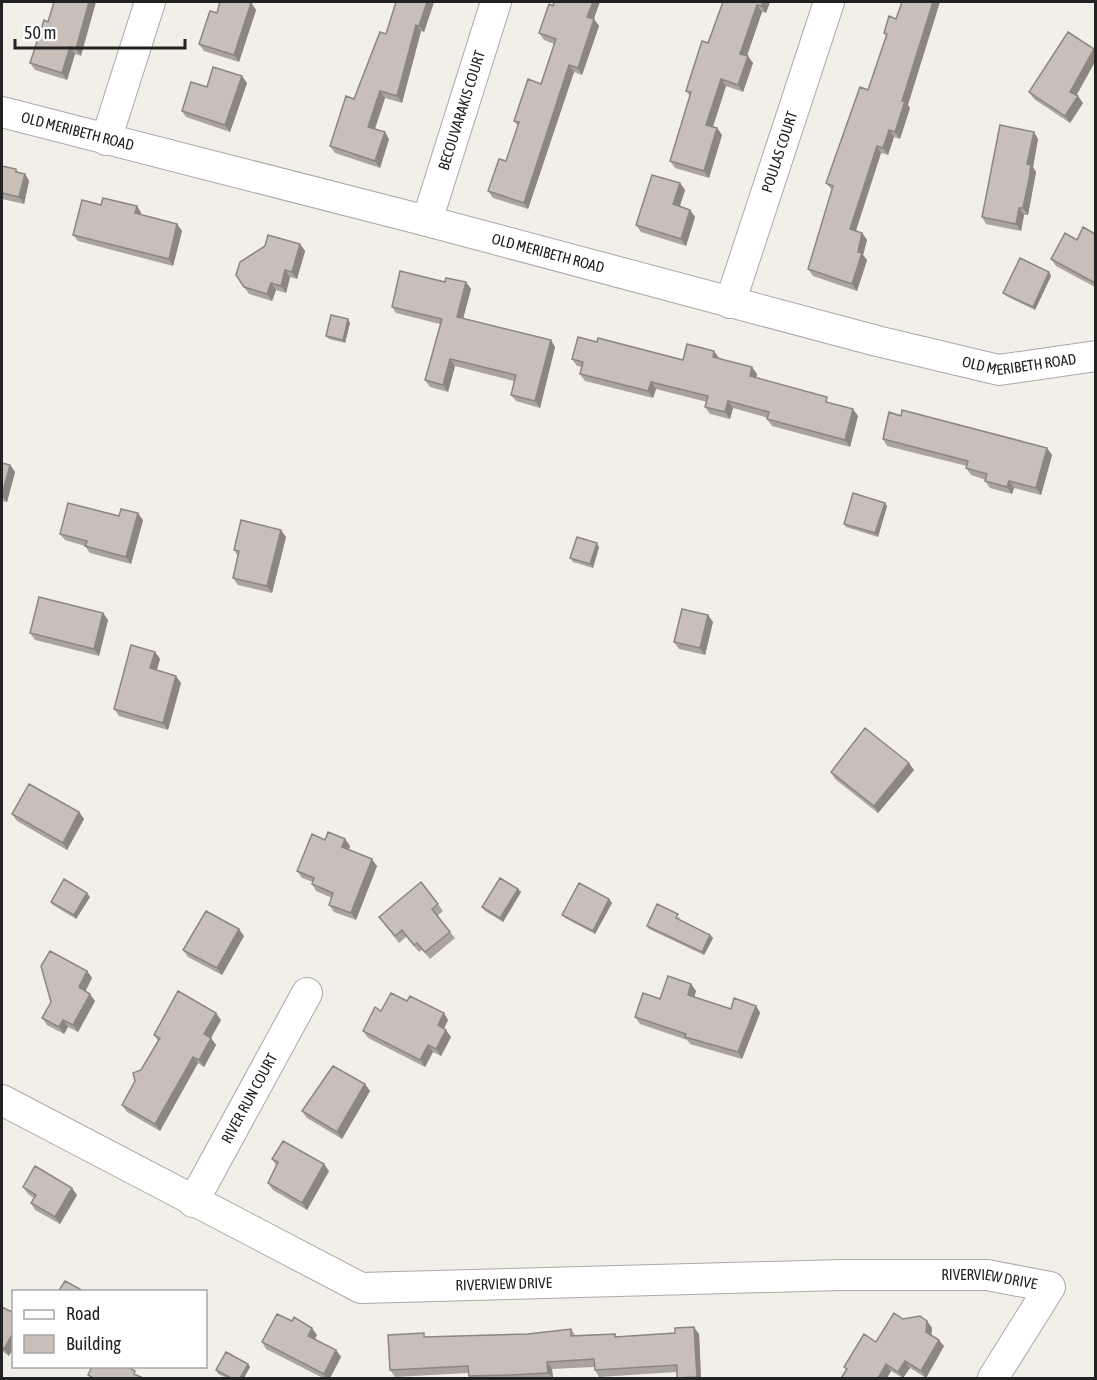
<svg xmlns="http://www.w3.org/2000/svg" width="1097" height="1380" viewBox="0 0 1097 1380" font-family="'Asap Condensed',sans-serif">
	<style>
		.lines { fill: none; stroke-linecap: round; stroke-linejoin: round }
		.minor-casing { stroke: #a9a9a9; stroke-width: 32 }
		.minor { stroke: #fff; stroke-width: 30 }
		.wall { fill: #aba49e }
		.shaded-wall { fill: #8b8681 }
		.building { fill: #c7bfb8; stroke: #8b8681; stroke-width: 1.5 }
		.labels { text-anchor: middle; stroke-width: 6; stroke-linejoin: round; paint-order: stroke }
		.street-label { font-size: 15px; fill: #222; stroke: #fff }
	</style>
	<rect width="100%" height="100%" fill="#f2efe9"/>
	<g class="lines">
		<!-- minor casing -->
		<g class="minor-casing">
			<g id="minor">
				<path id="s1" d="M 2,112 L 427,221 L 877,341 L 999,370 L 1096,356"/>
				<path d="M 106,140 L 150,2"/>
				<path id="s2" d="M 427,221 L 496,2"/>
				<path id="s3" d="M 730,303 L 829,2"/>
				<path id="s4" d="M 2,1100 L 361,1288 L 841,1275 L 987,1275 L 1050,1287 L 993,1378"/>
				<path id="s5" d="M 193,1202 L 307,993"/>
			</g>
		</g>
		<!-- minor -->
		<use href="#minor" class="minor"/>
	</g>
	<!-- wall -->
	<path class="wall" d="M 54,2 L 81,56 L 75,54 L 67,80 L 35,70 L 30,63 L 48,22 Z
		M 396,2 L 434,2 L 424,32 L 421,31 L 402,103 L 385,98 L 375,129 L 389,139 L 380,168 L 335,153 L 330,146 L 386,34 Z
		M 723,2 L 770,2 L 766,13 L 762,12 L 747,56 L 753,63 L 743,92 L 726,86 L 713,127 L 717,128 L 722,135 L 709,178 L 675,168 L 670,161 L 690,96 L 686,91 L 708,43 Z
		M 252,4 L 256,10 L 239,62 L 204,51 L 199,44 L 217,13 Z
		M 889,16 L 908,105 L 910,108 L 900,139 L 894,137 L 888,155 L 881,153 L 856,231 L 862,233 L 867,240 L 863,255 L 867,260 L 857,291 L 813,276 L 808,269 L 832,190 L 826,183 L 868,90 L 886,36 L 884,33 Z
		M 594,19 L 599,26 L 582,75 L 574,72 L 528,209 L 493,198 L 488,191 L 506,161 L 518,126 L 514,121 L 541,84 L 554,44 L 544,40 L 539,33 Z
		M 247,83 L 230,132 L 186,117 L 182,111 L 207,87 Z
		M 1029,92 L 1077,96 L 1083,103 L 1070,123 L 1034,99 Z
		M 1038,139 L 1033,167 L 1036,172 L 1028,215 L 1024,215 L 1021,231 L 986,224 L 982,217 Z
		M 2,166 L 25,174 L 29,181 L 24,204 L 2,199 Z
		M 680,183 L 685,190 L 680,206 L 690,210 L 695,217 L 686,246 L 641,232 L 636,225 Z
		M 101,205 L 137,206 L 141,213 L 141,215 L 177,224 L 182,231 L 173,266 L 78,241 L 73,235 Z
		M 1095,234 L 1095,287 L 1056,266 L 1051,259 L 1077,240 Z
		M 300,244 L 305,251 L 297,279 L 290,277 L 286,293 L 276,290 L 272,301 L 249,294 L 236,275 Z
		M 1049,272 L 1051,276 L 1035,310 L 1006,296 L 1003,293 Z
		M 445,282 L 466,282 L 471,289 L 463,318 L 555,347 L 540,408 L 516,401 L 511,395 L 514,381 L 455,366 L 448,392 L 430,387 L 425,380 L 440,324 L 396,313 L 392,307 Z
		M 350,323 L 345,343 L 329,339 L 326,336 Z
		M 597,342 L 683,360 L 719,358 L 757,374 L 756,378 L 831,403 L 858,416 L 850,447 L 772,426 L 767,419 L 768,418 L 733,408 L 730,419 L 710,414 L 705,407 L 707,402 L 656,389 L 653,398 L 585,381 L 580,374 L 582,367 L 577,366 L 572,359 Z
		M 901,416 L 1047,448 L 1052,455 L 1041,495 L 1014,488 L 1012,494 L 990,488 L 985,481 L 986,480 L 971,475 L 966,468 L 967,466 L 887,446 L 883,439 Z
		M 2,463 L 10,465 L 15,472 L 7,502 L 2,501 Z
		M 885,503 L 887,506 L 878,537 L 846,527 L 844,524 Z
		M 119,516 L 143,520 L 131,564 L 90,553 L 85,546 L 65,540 L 60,534 Z
		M 286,537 L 272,593 L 238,585 L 233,578 L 238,556 L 234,550 Z
		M 599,547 L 593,568 L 573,562 L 570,558 Z
		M 103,613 L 108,620 L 99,656 L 35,640 L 30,633 Z
		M 713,622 L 705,655 L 679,649 L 674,642 Z
		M 155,652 L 160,659 L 157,670 L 181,683 L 168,730 L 119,716 L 114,709 Z
		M 914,770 L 878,813 L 835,779 L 831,772 Z
		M 79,812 L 84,819 L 67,850 L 17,821 L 12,814 Z
		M 345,839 L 350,846 L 349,850 L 377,866 L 356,920 L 334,912 L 329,905 L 332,898 L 316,891 L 312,884 L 313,882 L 302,878 L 297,871 L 325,840 Z
		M 518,889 L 521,892 L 503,922 L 485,911 L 482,907 Z
		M 90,897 L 76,919 L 53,905 L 51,902 Z
		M 609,899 L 612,903 L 595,934 L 565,918 L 562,915 Z
		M 438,904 L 443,911 L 437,916 L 455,938 L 430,959 L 422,950 L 419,952 L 406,937 L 399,943 L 379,917 Z
		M 680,917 L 679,919 L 710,935 L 713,938 L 704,955 L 649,929 L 647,926 Z
		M 244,936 L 222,975 L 188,957 L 183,950 Z
		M 87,971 L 92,978 L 85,991 L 95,1001 L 78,1032 L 68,1027 L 64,1034 L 47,1025 L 42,1018 Z
		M 691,984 L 696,991 L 694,997 L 731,1009 L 756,1006 L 760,1013 L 742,1059 L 690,1044 L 687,1040 L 640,1024 L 635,1017 L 660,999 Z
		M 407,1001 L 448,1020 L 444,1029 L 451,1037 L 441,1056 L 433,1052 L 425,1067 L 368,1038 L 363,1031 L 381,1011 Z
		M 221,1020 L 211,1038 L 216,1045 L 204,1067 L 198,1063 L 160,1131 L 127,1112 L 122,1105 L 158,1041 L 154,1035 Z
		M 365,1084 L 370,1091 L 342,1139 L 307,1118 L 302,1111 Z
		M 272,1159 L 329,1171 L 307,1210 L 273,1190 L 268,1183 L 276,1165 Z
		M 23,1187 L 77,1195 L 60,1224 L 35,1210 L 31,1203 L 34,1198 L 28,1194 Z
		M 2,1307 L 9,1356 L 2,1351 Z
		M 903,1319 L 927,1321 L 932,1328 L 931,1335 L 944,1346 L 926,1378 L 910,1368 L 903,1378 L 891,1371 L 887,1378 L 841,1378 L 846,1370 L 844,1367 L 876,1342 Z
		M 571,1329 L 575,1335 L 615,1334 L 617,1337 L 699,1334 L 701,1378 L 678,1378 L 677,1372 L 599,1377 L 595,1370 L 594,1367 L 552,1369 L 553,1378 L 470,1378 L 469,1376 L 468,1373 L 395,1377 L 390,1370 L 427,1337 L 528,1334 Z
		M 317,1335 L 315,1339 L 336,1350 L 341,1357 L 330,1378 L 323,1378 L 266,1349 L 262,1342 Z
		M 248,1364 L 250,1367 L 244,1378 L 227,1378 L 218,1374 L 216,1370 Z"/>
	<!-- shaded-wall -->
	<path class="shaded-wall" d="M 89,2 L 96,2 L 81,56 L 76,49 Z
		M 246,2 L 253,2 L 252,4 L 256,10 L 239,62 L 234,55 Z
		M 427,2 L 434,2 L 424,32 L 419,26 Z
		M 593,2 L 600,2 L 592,24 L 587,17 Z
		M 763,2 L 770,2 L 766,13 L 761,6 Z
		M 933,2 L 940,2 L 908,105 L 910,108 L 900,139 L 895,132 L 902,101 Z
		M 757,5 L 762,12 L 745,61 L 740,54 Z
		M 594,19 L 599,26 L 582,75 L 578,68 Z
		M 416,25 L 421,31 L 402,103 L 397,96 Z
		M 70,47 L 75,54 L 67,80 L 62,73 Z
		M 1094,49 L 1095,51 L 1095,62 L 1075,98 L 1070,92 Z
		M 748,56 L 753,63 L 743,92 L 738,85 Z
		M 569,65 L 574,72 L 528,209 L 524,203 Z
		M 242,76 L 247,83 L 230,132 L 225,125 Z
		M 721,79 L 726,86 L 711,132 L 706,125 Z
		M 380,91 L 385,98 L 373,134 L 368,127 Z
		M 1078,96 L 1083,103 L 1070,123 L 1065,116 Z
		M 717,128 L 722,135 L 709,178 L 704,171 Z
		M 889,130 L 894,137 L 888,155 L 883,148 Z
		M 385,132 L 389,139 L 380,168 L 375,161 Z
		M 1034,132 L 1038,139 L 1033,167 L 1036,172 L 1028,215 L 1023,208 L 1027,164 Z
		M 877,146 L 881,153 L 854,236 L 850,229 Z
		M 25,174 L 29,181 L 24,204 L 19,197 Z
		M 680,183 L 685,190 L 678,211 L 673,204 Z
		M 137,206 L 141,213 L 140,220 L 135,213 Z
		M 1019,208 L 1024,215 L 1021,231 L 1016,224 Z
		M 690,210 L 695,217 L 686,246 L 681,239 Z
		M 177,224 L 182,231 L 173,266 L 169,259 Z
		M 862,233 L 867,240 L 863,255 L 867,260 L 857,291 L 852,284 L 858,252 Z
		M 300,244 L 305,251 L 297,279 L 292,272 Z
		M 285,270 L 290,277 L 286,293 L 281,286 Z
		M 1049,272 L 1051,276 L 1035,310 L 1033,307 Z
		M 466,282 L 471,289 L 462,323 L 457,317 Z
		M 271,283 L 276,290 L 272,301 L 267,294 Z
		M 348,319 L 350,323 L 345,343 L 343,340 Z
		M 551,340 L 555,347 L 540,408 L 535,401 Z
		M 714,351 L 719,358 L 718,364 L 713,357 Z
		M 450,359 L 455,366 L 448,392 L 443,385 Z
		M 752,367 L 757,374 L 755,383 L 750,376 Z
		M 651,382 L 656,389 L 653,398 L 648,391 Z
		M 728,401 L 733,408 L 730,419 L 725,412 Z
		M 853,409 L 858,416 L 850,447 L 845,440 Z
		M 1047,448 L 1052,455 L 1041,495 L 1036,488 Z
		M 10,465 L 15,472 L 7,502 L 2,495 Z
		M 1009,481 L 1014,488 L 1012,494 L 1007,487 Z
		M 885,503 L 887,506 L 878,537 L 875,533 Z
		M 138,513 L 143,520 L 131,564 L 126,557 Z
		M 281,530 L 286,537 L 272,593 L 267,586 Z
		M 597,543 L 599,547 L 593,568 L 590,564 Z
		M 103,613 L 108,620 L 99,656 L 94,649 Z
		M 708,615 L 713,622 L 705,655 L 700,648 Z
		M 155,652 L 160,659 L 155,675 L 150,668 Z
		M 176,676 L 181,683 L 168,730 L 163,723 Z
		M 909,763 L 914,770 L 878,813 L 874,806 Z
		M 79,812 L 84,819 L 67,850 L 63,843 Z
		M 345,839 L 350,846 L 347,854 L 342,847 Z
		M 372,859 L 377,866 L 356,920 L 351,913 Z
		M 518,889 L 521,892 L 503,922 L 500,918 Z
		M 87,893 L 90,897 L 76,919 L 74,915 Z
		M 609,899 L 612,903 L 595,934 L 593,931 Z
		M 239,929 L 244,936 L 222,975 L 217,968 Z
		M 710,935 L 713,938 L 704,955 L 702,952 Z
		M 87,971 L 92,978 L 84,994 L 79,987 Z
		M 691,984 L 696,991 L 693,1002 L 688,995 Z
		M 90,994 L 95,1001 L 78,1032 L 73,1025 Z
		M 756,1006 L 760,1013 L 742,1059 L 738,1052 Z
		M 216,1013 L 221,1020 L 209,1041 L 204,1034 Z
		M 444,1013 L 448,1020 L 442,1032 L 438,1025 Z
		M 63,1020 L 68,1027 L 64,1034 L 59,1027 Z
		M 446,1030 L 451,1037 L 441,1056 L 436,1049 Z
		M 211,1038 L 216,1045 L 204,1067 L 199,1060 Z
		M 428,1045 L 433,1052 L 425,1067 L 420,1060 Z
		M 193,1057 L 198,1063 L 160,1131 L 155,1124 Z
		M 365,1084 L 370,1091 L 342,1139 L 337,1132 Z
		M 324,1164 L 329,1171 L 307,1210 L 302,1203 Z
		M 72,1188 L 77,1195 L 60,1224 L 55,1217 Z
		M 927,1321 L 932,1328 L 931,1339 L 926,1332 Z
		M 694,1327 L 699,1334 L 701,1378 L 698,1378 L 697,1377 Z
		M 312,1328 L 317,1335 L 313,1342 L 308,1336 Z
		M 14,1331 L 14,1347 L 9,1356 L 4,1349 Z
		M 939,1340 L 944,1346 L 926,1378 L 921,1371 Z
		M 336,1350 L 341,1357 L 330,1378 L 326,1378 L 324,1374 Z
		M 905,1361 L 910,1368 L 903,1378 L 898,1372 Z
		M 547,1362 L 552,1369 L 553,1378 L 548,1373 Z
		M 248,1364 L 250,1367 L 244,1378 L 240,1378 Z
		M 886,1364 L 891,1371 L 887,1378 L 878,1378 Z"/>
	<!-- building -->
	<path class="building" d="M 54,2 L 89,2 L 76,49 L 70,47 L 62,73 L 30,63 L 44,20 L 48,22 Z
		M 220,2 L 247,2 L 251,3 L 234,55 L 199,44 L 210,11 L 217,13 Z
		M 396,2 L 427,2 L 419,26 L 416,25 L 397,96 L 380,91 L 368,127 L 385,132 L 375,161 L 330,146 L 346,96 L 354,99 L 380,32 L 386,34 Z
		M 554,2 L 593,2 L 587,17 L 594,19 L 578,68 L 569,65 L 524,203 L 488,191 L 499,159 L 506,161 L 519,122 L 514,121 L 528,79 L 541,84 L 556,39 L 539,33 L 549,4 L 553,6 Z
		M 723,2 L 763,2 L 761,6 L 757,5 L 740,54 L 748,56 L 738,85 L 721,79 L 706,125 L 717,128 L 704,171 L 670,161 L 691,92 L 686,91 L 702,41 L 708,43 Z
		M 902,2 L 933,2 L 902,101 L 905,101 L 895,132 L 889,130 L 883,148 L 877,146 L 850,229 L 862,233 L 858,252 L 862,253 L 852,284 L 808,269 L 833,186 L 826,183 L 860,87 L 868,90 L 887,34 L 884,33 L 889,16 L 896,19 Z
		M 1068,32 L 1094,49 L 1070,92 L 1078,96 L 1065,116 L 1029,92 Z
		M 213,67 L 242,76 L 225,125 L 182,111 L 191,82 L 207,87 Z
		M 1000,125 L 1034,132 L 1027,164 L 1031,165 L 1029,179 L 1023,208 L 1019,208 L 1016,224 L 982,217 Z
		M 2,166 L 16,169 L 16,172 L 25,174 L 19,197 L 2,193 Z
		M 652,175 L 680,183 L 673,204 L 690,210 L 681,239 L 636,225 Z
		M 103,198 L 137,206 L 135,213 L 177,224 L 169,259 L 73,235 L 82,200 L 101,205 Z
		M 1083,227 L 1095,234 L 1095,283 L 1051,259 L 1065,233 L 1077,240 Z
		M 268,235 L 300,244 L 292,272 L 285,270 L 281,286 L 271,283 L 267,294 L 244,287 L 236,275 L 240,262 L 265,246 Z
		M 1020,258 L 1049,272 L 1033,307 L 1003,293 Z
		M 400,271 L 445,282 L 446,278 L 466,282 L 457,317 L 551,340 L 535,401 L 511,395 L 516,375 L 450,359 L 443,385 L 425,380 L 442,319 L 392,307 Z
		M 331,315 L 348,319 L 343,340 L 326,336 Z
		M 578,337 L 597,342 L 598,338 L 683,360 L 687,344 L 714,351 L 713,357 L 752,367 L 750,376 L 827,397 L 826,402 L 853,409 L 845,440 L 767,419 L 769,412 L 728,401 L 725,412 L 705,407 L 708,396 L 651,382 L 648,391 L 580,374 L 583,362 L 572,359 Z
		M 902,410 L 1047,448 L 1036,488 L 1009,481 L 1007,487 L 985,481 L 987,474 L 966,468 L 968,461 L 883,439 L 889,412 L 901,416 Z
		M 2,463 L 10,465 L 2,495 Z
		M 853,493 L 885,503 L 875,533 L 844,524 Z
		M 68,503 L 119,516 L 121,509 L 138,513 L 126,557 L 85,546 L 87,541 L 60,534 Z
		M 241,520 L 281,530 L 267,586 L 233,578 L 239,551 L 234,550 Z
		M 577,537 L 597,543 L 590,564 L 570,558 Z
		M 39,597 L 103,613 L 94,649 L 30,633 Z
		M 682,609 L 708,615 L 700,648 L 674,642 Z
		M 131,645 L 155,652 L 150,668 L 176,676 L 163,723 L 114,709 Z
		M 865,728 L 909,763 L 874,806 L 831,772 Z
		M 29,784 L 79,812 L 63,843 L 12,814 Z
		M 328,832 L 345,839 L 342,847 L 372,859 L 351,913 L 329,905 L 333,893 L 312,884 L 314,878 L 297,871 L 312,834 L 325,840 Z
		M 500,878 L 518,889 L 500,918 L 482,907 Z
		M 64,879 L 87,893 L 74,915 L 51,902 Z
		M 421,882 L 438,904 L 432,909 L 450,932 L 425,952 L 417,943 L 414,945 L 402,930 L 395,936 L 379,917 Z
		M 579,883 L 609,899 L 593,931 L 562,915 Z
		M 657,904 L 678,914 L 676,918 L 710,935 L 702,952 L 647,926 Z
		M 206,911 L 239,929 L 217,968 L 183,950 Z
		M 50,951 L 87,971 L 79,987 L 90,994 L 73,1025 L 63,1020 L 59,1027 L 42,1018 L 51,1002 L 41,966 Z
		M 668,976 L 691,984 L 688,995 L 731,1009 L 734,998 L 756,1006 L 738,1052 L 685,1037 L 686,1034 L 635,1017 L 643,993 L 660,999 Z
		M 178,991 L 216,1013 L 204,1034 L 211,1038 L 199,1060 L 193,1057 L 155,1124 L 122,1105 L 135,1081 L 133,1073 L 141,1070 L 160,1038 L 154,1035 Z
		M 391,993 L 407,1001 L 410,996 L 444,1013 L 438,1025 L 446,1030 L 436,1049 L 428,1045 L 420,1060 L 363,1031 L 375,1007 L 381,1011 Z
		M 333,1066 L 365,1084 L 337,1132 L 302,1111 Z
		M 283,1141 L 324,1164 L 302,1203 L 268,1183 L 278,1162 L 272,1159 Z
		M 35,1166 L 72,1188 L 55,1217 L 31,1203 L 36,1195 L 23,1187 Z
		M 65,1281 L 80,1289 L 79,1292 L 58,1292 Z
		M 2,1307 L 14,1313 L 14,1331 L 4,1349 L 2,1347 Z
		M 894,1313 L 903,1319 L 920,1316 L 927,1321 L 926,1332 L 939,1340 L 921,1371 L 905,1361 L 898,1372 L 886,1364 L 878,1378 L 841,1378 L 847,1369 L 844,1367 L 864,1334 L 876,1342 Z
		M 277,1314 L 292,1321 L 294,1317 L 312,1328 L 308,1336 L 336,1350 L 324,1374 L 262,1342 Z
		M 694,1327 L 697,1377 L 677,1378 L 677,1365 L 595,1370 L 594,1359 L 547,1362 L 548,1373 L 510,1375 L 469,1376 L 468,1366 L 390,1370 L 388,1335 L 424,1333 L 424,1337 L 528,1334 L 571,1329 L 571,1336 L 615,1334 L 615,1337 L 675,1333 L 675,1328 Z
		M 226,1352 L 248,1364 L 240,1378 L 231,1378 L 216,1370 Z
		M 92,1366 L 126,1366 L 135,1371 L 134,1374 L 143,1378 L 93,1378 L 88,1375 Z"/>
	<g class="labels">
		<!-- street labels -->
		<g class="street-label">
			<text dy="5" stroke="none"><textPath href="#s2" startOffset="116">BECOUVARAKIS COURT</textPath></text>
			<text dy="5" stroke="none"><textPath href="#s1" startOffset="78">OLD MERIBETH ROAD</textPath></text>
			<text dy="5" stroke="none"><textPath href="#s3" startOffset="159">POULAS COURT</textPath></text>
			<text dy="5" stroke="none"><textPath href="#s1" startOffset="564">OLD MERIBETH ROAD</textPath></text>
			<text dy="5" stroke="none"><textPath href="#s1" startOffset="1050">OLD MERIBETH ROAD</textPath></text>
			<text dy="5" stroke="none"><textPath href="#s5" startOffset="118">RIVER RUN COURT</textPath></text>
			<text dy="5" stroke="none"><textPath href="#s4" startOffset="1034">RIVERVIEW DRIVE</textPath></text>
			<text dy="5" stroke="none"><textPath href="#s4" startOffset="548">RIVERVIEW DRIVE</textPath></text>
		</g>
	</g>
	<!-- border -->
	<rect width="1097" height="1380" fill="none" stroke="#222222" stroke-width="6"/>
	<!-- legend -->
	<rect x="12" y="1290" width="195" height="78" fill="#ffffff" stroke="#a7a7a7" stroke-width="1.5"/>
	<rect x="24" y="1310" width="30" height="9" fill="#ffffff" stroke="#a7a7a7" stroke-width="1.5"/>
	<text x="66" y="1320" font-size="18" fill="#222222">Road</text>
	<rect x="24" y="1335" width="30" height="18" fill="#c7bfb8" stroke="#a7a7a7" stroke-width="1.5"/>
	<text x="66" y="1350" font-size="18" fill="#222222">Building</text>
	<!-- scale -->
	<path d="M15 39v9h170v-9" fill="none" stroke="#222222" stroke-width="3"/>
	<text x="24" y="39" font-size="18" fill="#222222" stroke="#ffffff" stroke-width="4.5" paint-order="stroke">50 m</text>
</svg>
